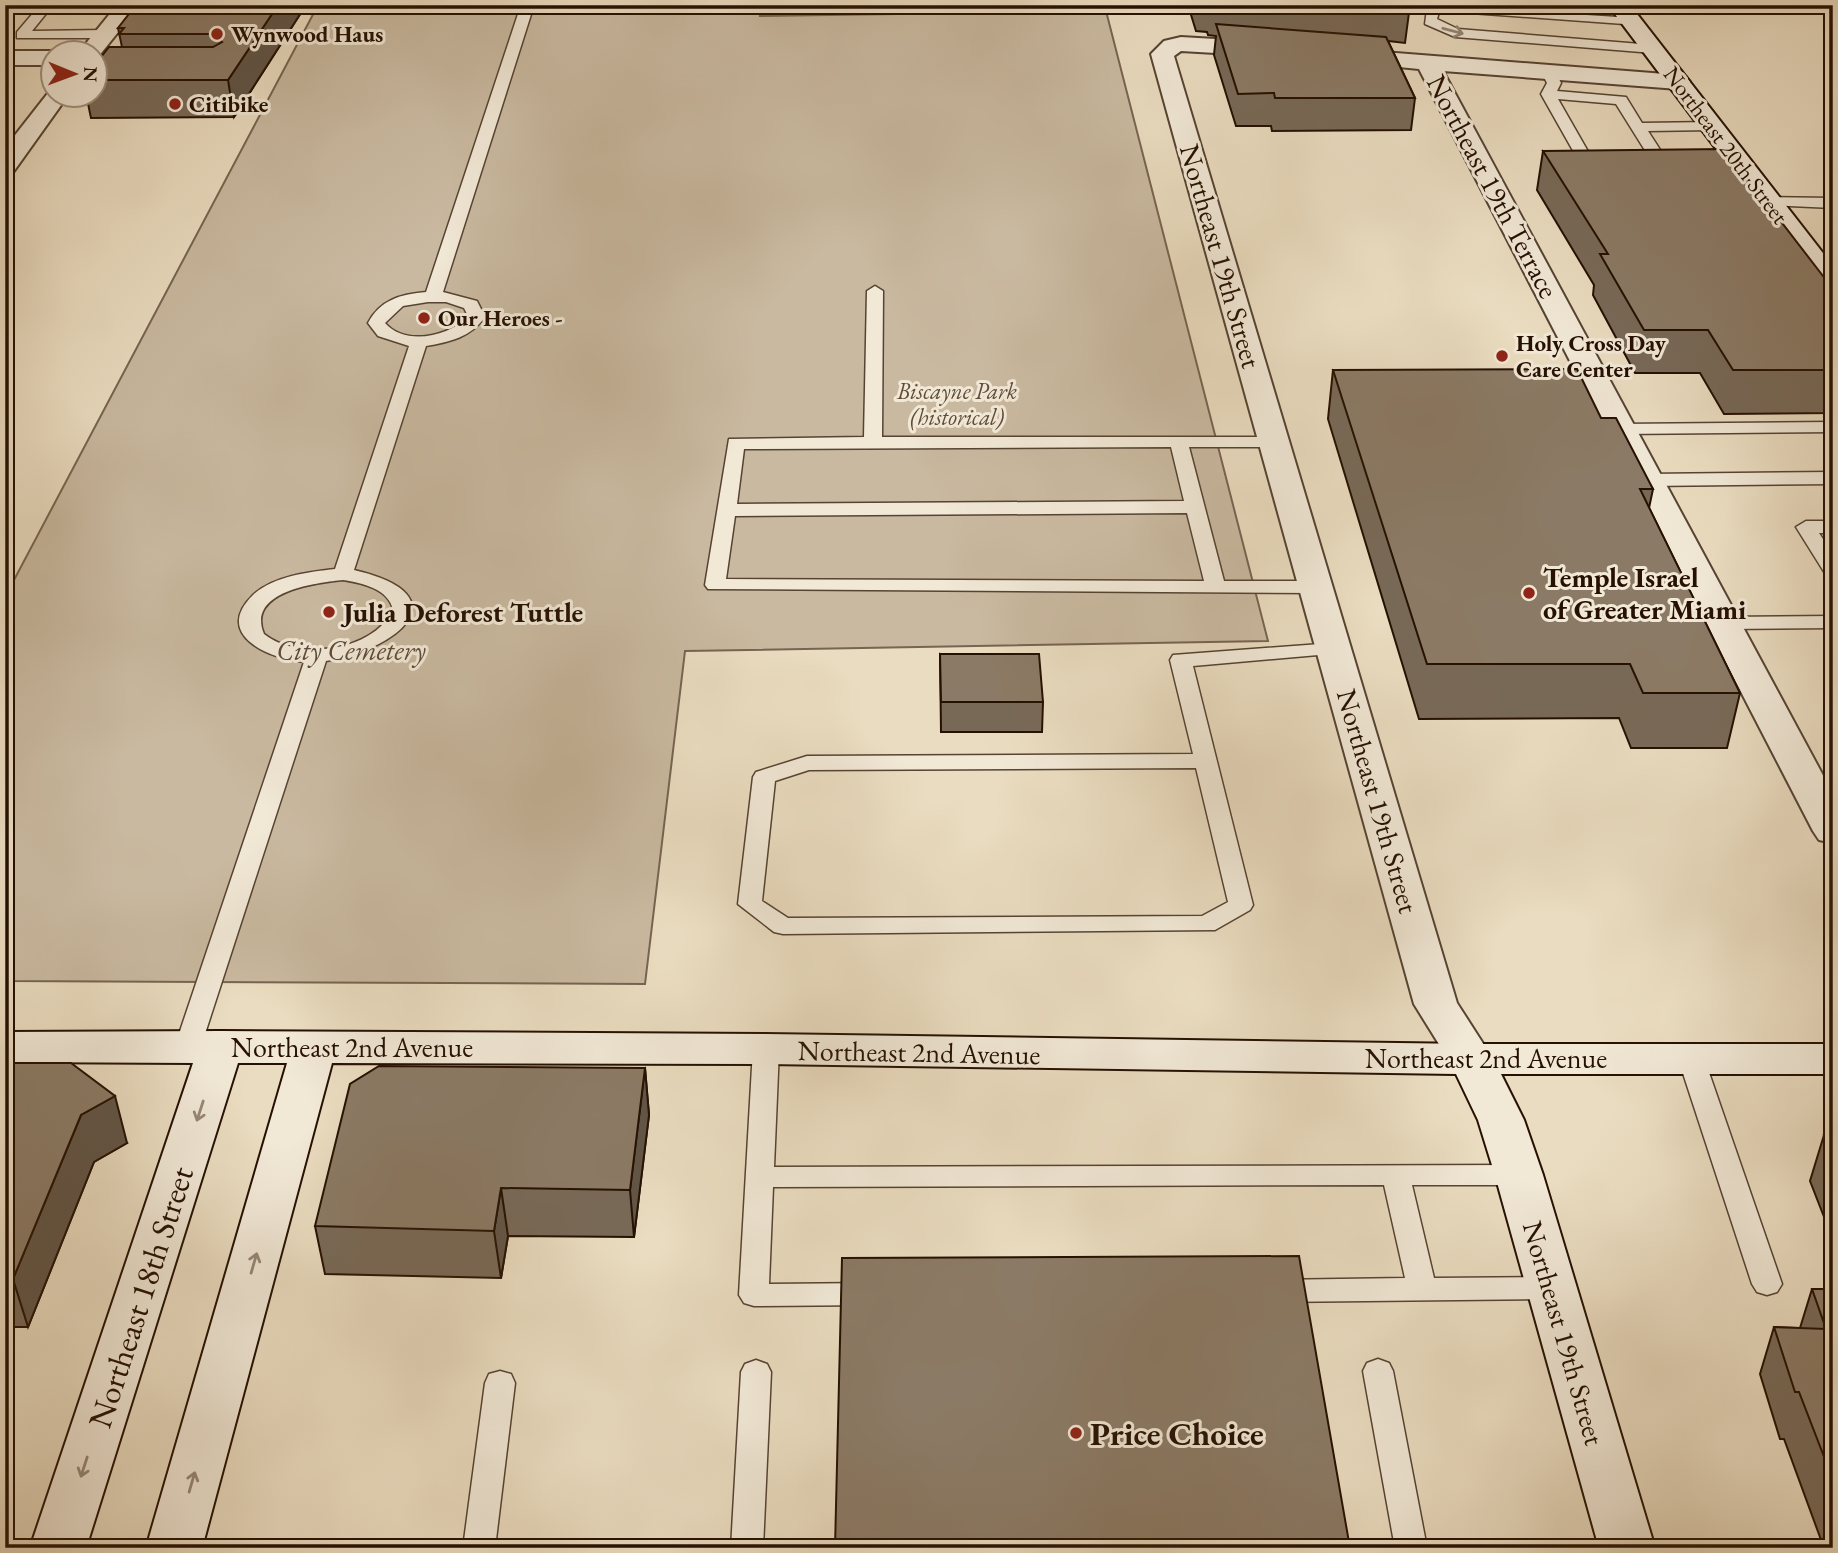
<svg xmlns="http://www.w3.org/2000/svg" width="1838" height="1553" viewBox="0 0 1838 1553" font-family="'EB Garamond',serif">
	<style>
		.green { fill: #c9b9a0; stroke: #776451; stroke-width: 2 }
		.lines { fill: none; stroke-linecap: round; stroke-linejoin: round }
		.lane-casing { stroke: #564332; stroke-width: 3 }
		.street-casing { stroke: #564332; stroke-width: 4 }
		.secondary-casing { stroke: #251002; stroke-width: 4 }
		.lane { fill: #f1e8d6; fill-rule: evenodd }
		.street { fill: #f1e8d6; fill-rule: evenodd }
		.secondary { fill: #f1e8d6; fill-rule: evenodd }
		.wall { fill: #786957; stroke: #251002; stroke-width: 2 }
		.shaded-wall { fill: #615547; stroke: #251002; stroke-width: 2 }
		.building { fill: #8b7a65; stroke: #251002; stroke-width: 2 }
		.oneway { stroke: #958777 }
		.poi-dot { fill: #8f2418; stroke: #f1e8d6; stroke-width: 2.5 }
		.labels { text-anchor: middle; stroke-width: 6; stroke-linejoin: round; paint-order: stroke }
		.far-poi-label { font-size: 23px; font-weight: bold; fill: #251002; stroke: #f1e8d6; text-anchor: start }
		.far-street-label { font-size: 23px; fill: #251002; stroke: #f1e8d6 }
		.far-park-label { font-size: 23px; font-style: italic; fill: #5e4b39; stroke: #f1e8d6 }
		.street-label { font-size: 28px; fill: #251002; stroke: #f1e8d6 }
		.poi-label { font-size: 28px; font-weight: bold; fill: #251002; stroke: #f1e8d6; text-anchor: start }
		.park-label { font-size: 28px; font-style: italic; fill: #5e4b39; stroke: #f1e8d6 }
		.near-street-label { font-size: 33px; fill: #251002; stroke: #f1e8d6 }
		.near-poi-label { font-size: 33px; font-weight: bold; fill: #251002; stroke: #f1e8d6; text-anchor: start }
	</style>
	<rect width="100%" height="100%" fill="#eadcc0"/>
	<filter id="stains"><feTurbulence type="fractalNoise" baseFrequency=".00286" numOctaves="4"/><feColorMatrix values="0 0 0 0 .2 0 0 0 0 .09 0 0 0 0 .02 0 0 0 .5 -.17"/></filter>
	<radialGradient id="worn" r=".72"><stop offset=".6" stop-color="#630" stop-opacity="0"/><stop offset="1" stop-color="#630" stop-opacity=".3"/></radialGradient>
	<!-- green -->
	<path class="green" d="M 318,5 L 761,5 L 760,16 L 1106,11 L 1268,641 L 685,651 L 645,984 L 5,981 L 5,597 Z"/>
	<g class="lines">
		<!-- lane casing -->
		<g class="lane-casing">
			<path id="lane" d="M 40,5 L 53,5 L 32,31 L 105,30 L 112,34 L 105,38 L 17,38 L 17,32 Z
				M 521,5 L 534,5 L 443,292 L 477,301 L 485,317 C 471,337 450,342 426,346 L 354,570 C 465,596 395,650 326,661 L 201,1046 L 197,1052 L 188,1055 L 179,1052 L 175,1046 L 304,662 C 270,659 212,635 253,595 C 273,576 309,572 335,569 L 409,346 L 378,336 L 368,323 C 380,300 401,294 426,292 ZM 428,302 L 446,302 L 464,308 L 468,316 C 449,337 405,346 385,323 L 403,306 ZM 343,580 C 362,583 389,589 393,610 C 373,652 297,661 264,634 C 246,591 316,583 343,580 Z
				M 1433,5 L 1633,18 L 1638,19 L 1638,25 L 1443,11 L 1439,12 L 1437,19 L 1458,29 L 1653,45 L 1660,49 L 1653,53 L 1455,37 L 1425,24 L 1427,9 Z
				M 1543,68 L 1555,71 L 1561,83 L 1557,91 L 1626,97 L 1642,123 L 1712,122 L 1719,126 L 1712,130 L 1648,131 L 1677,176 L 1669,181 L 1661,176 L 1616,104 L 1558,99 L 1602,176 L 1594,181 L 1589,179 L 1541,94 L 1547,83 L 1541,71 Z
				M 1770,197 L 1833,198 L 1833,208 L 1765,205 L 1765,199 Z
				M 875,286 L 883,291 L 882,437 L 1281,437 L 1283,441 L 1274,447 L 1189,447 L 1224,581 L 1317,581 L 1327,587 L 1317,593 L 708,589 L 705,585 L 729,439 L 864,437 L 867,291 ZM 1171,447 L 1184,501 L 737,504 L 744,449 ZM 1187,513 L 1204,581 L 726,579 L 735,516 Z
				M 1833,422 L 1833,432 L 1621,434 L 1612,429 L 1621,424 Z
				M 1833,472 L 1833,484 L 1648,486 L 1639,480 L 1648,474 Z
				M 1806,521 L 1833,521 L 1833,533 L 1819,533 L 1833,554 L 1833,577 L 1826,575 L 1796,527 Z
				M 1833,616 L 1833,628 L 1724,629 L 1714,623 L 1724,617 Z
				M 1334,643 L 1345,649 L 1341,653 L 1193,666 L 1253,905 L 1250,910 L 1215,930 L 783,934 L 774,932 L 738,904 L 753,777 L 756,772 L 807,756 L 1193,754 L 1170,660 L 1173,655 ZM 1196,768 L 1228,902 L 1202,916 L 788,918 L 762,901 L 775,781 L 809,770 Z
				M 766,1040 L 775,1043 L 779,1049 L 774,1167 L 1519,1165 L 1529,1168 L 1533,1175 L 1529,1182 L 1519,1185 L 1412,1185 L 1434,1278 L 1551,1277 L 1561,1280 L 1566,1288 L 1561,1296 L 1551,1299 L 1274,1302 L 1264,1299 L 1259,1291 L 1264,1283 L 1274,1280 L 1405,1278 L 1384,1185 L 773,1187 L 769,1284 L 873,1283 L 883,1286 L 888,1294 L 883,1302 L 873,1305 L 754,1306 L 744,1303 L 739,1295 L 753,1049 L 757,1043 Z
				M 1691,1049 L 1700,1052 L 1704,1058 L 1782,1284 L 1777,1292 L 1767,1295 L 1757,1292 L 1752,1284 L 1678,1058 L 1682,1052 Z
				M 1378,1359 L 1389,1363 L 1393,1371 L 1427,1548 L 1395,1548 L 1363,1371 L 1367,1363 Z
				M 756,1360 L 767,1364 L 771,1372 L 763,1548 L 731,1548 L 741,1372 L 745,1364 Z
				M 500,1371 L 511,1374 L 515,1383 L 495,1548 L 463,1548 L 485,1383 L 489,1374 Z"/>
		</g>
		<!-- street casing -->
		<g class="street-casing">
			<path id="street" d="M 117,5 L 140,5 L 98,57 L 94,58 L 94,52 L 79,52 Z
				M 1181,37 L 1267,42 L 1278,49 L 1267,56 L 1181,51 L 1174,56 L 1457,1003 L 1493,1059 L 1487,1070 L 1471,1074 L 1455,1070 L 1414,1004 L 1151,54 L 1164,41 Z
				M 1345,49 L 1678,75 L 1686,77 L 1690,82 L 1686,87 L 1678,89 L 1443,71 L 1833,794 L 1833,843 L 1819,840 L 1813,831 L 1419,69 L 1337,61 L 1334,56 L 1337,51 Z
				M 5,51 L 52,51 L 57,52 L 52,52 L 52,65 L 5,65 Z
				M 52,88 L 52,94 L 69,94 L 14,171 L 5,174 L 5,148 Z"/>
		</g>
		<!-- secondary casing -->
		<g class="secondary-casing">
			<path id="secondary" d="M 1608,5 L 1630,5 L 1833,266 L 1833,293 L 1823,291 Z
				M 221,1031 L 766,1034 L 1471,1044 L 1833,1044 L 1833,1074 L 1501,1074 L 1524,1120 L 1543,1175 L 1655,1548 L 1599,1548 L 1495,1175 L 1478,1120 L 1456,1074 L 766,1064 L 332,1063 L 202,1548 L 146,1548 L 287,1063 L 238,1063 L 86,1548 L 30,1548 L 193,1063 L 5,1062 L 5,1032 Z"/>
		</g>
		<!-- lane -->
		<use href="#lane" class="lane"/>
		<!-- street -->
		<use href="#street" class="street"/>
		<!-- secondary -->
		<use href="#secondary" class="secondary"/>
	</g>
	<!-- wall -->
	<path class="wall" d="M 306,5 L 234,117 L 91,118 L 86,94 L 94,94 L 94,66 L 122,47 L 118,28 Z
		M 1188,5 L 1410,5 L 1405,43 L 1388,41 L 1415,98 L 1411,130 L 1272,131 L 1271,126 L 1236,126 L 1214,55 L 1216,36 L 1208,35 L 1207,32 L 1196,31 Z
		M 1543,151 L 1833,289 L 1833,413 L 1724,414 L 1700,373 L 1635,373 L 1593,295 L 1594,285 L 1537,190 Z
		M 1333,370 L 1601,418 L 1653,489 L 1649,508 L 1740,693 L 1727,748 L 1631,748 L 1619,718 L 1419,719 L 1328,419 Z
		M 940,654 L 1043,702 L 1042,732 L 941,732 Z
		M 5,1063 L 127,1143 L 94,1162 L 28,1327 L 5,1327 Z
		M 645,1068 L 649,1115 L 634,1237 L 508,1236 L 501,1278 L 325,1274 L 315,1226 Z
		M 1824,1135 L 1833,1135 L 1833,1240 L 1810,1181 Z
		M 1812,1289 L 1833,1289 L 1833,1548 L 1824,1548 L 1784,1439 L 1780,1439 L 1760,1374 L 1774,1327 L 1800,1328 Z"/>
	<!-- shaded-wall -->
	<path class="shaded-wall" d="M 278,5 L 306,5 L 234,117 L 228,80 Z
		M 645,1068 L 649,1115 L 634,1237 L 630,1190 Z
		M 115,1096 L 127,1143 L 94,1162 L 28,1327 L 13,1279 L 81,1115 Z
		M 501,1188 L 508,1236 L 501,1278 L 494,1231 Z"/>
	<!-- building -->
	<path class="building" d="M 136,5 L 278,5 L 228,80 L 94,80 L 94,66 L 109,47 L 213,47 L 222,42 L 213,34 L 119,34 L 124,28 L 118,28 Z
		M 1327,5 L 1376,5 L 1378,9 Z
		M 1216,24 L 1386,37 L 1415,98 L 1275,98 L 1274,93 L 1238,94 Z
		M 1725,149 L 1833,289 L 1833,370 L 1733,370 L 1708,330 L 1644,330 L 1600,254 L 1608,254 L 1543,151 Z
		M 1577,369 L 1601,418 L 1616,418 L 1653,489 L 1640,489 L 1740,693 L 1643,693 L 1630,664 L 1427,664 L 1333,370 Z
		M 940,654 L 1039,654 L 1043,702 L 941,702 Z
		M 5,1063 L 71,1063 L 115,1096 L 81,1115 L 13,1279 L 5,1279 Z
		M 379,1066 L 645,1068 L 630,1190 L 501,1188 L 494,1231 L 315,1226 L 350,1084 Z
		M 1824,1135 L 1833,1135 L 1833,1157 Z
		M 1299,1256 L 1350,1548 L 835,1548 L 842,1258 Z
		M 1812,1289 L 1833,1289 L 1833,1480 L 1799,1392 L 1795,1392 L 1774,1327 L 1826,1329 Z"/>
	<!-- one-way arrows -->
	<defs><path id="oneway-shaft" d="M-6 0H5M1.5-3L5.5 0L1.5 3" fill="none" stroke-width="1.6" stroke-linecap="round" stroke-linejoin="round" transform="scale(1.75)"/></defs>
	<g class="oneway">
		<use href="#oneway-shaft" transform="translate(1453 31) rotate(15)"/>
		<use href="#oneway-shaft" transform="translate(200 1111) rotate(108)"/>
		<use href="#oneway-shaft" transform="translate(254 1263) rotate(-74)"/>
		<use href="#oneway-shaft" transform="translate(84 1467) rotate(108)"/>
		<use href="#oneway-shaft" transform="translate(192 1482) rotate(-74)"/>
	</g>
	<!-- markers -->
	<g class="poi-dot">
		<circle cx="217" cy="34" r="7"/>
		<circle cx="175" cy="104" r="7"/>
		<circle cx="424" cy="318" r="7"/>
		<circle cx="1502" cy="356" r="7"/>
		<circle cx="1529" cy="593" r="7"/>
		<circle cx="329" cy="612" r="7"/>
		<circle cx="1076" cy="1433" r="7"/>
	</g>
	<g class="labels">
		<!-- far-poi labels -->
		<g class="far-poi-label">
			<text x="231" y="42">Wynwood Haus</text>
			<text x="189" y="112">Citibike</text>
			<text x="438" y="326">Our Heroes -</text>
			<text x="1516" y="351">Holy Cross Day<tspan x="1516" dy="26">Care Center</tspan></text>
		</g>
		<!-- far-street labels -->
		<g class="far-street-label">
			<text transform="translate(1726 145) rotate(53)" y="8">Northeast 20th Street</text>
		</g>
		<!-- far-park labels -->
		<g class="far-park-label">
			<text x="957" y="399">Biscayne Park<tspan x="957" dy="26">(historical)</tspan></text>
		</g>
		<!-- street labels -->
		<g class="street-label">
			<text transform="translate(1493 186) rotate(62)" y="10">Northeast 19th Terrace</text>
			<text transform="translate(1221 256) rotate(74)" y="10">Northeast 19th Street</text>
			<text transform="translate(1378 801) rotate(74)" y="10">Northeast 19th Street</text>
			<text x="352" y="1057">Northeast 2nd Avenue</text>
			<text transform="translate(919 1052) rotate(1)" y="10">Northeast 2nd Avenue</text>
			<text x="1486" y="1068">Northeast 2nd Avenue</text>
			<text transform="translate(1564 1333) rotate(74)" y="10">Northeast 19th Street</text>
		</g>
		<!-- poi labels -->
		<g class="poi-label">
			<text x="1543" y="587">Temple Israel<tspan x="1543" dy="32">of Greater Miami</tspan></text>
			<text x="343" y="622">Julia Deforest Tuttle</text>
		</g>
		<!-- park labels -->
		<g class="park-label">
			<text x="351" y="660">City Cemetery</text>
		</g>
		<!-- near-street labels -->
		<g class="near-street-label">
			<text transform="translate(140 1297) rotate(-72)" y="12">Northeast 18th Street</text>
		</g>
		<!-- near-poi labels -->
		<g class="near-poi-label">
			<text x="1090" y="1445">Price Choice</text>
		</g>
	</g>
	<!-- margin -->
	<rect width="1838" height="1553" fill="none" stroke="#eadcc0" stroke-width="28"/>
	<rect x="7" y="7" width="1824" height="1539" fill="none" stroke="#251002" stroke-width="3.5"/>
	<rect x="14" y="14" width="1810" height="1525" fill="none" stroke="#251002" stroke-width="2"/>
	<!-- north arrow -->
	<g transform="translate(74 74) rotate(91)"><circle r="33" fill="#f1e8d6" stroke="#9f9281" stroke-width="2"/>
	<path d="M0-5L12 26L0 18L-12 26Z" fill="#8f2418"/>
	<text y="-10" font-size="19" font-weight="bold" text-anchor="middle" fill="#251002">N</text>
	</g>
	<rect width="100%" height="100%" filter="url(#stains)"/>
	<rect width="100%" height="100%" fill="url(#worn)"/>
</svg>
